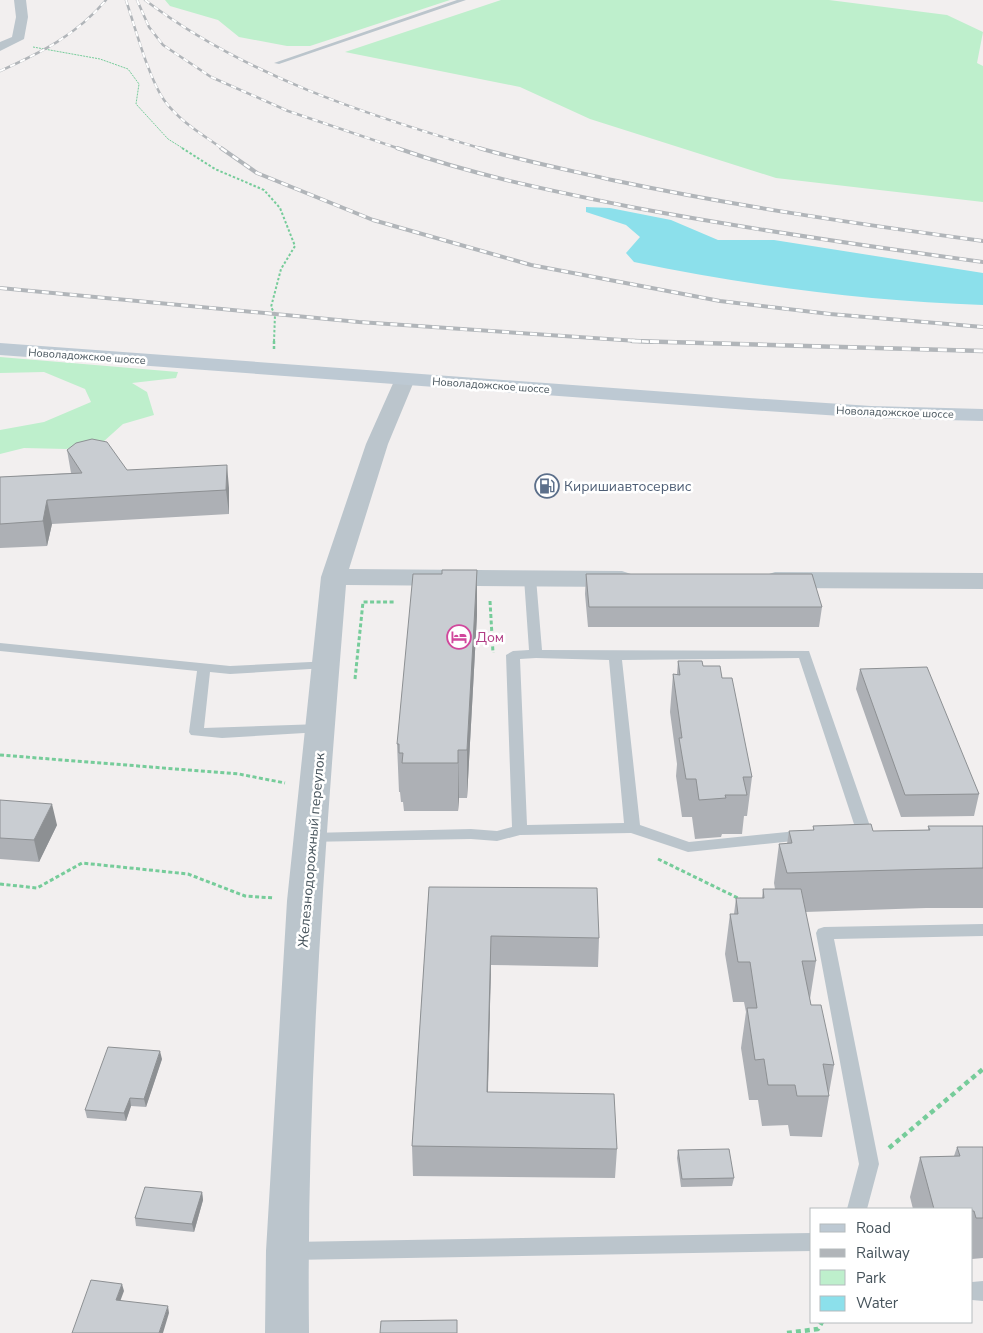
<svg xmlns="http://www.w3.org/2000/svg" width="983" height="1333" viewBox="0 0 983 1333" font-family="'Nunito Sans',sans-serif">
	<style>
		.green { fill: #beefcc }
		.water { fill: #8ce0eb }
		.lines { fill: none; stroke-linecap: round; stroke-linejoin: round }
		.path-far4 { stroke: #76cc9a; stroke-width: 1; stroke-dasharray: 2 1; stroke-linecap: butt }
		.path-far3 { stroke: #76cc9a; stroke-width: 2; stroke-dasharray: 2.5 2; stroke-linecap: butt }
		.path-far2 { stroke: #76cc9a; stroke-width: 2.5; stroke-dasharray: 3 2; stroke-linecap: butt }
		.path-far1 { stroke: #76cc9a; stroke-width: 3; stroke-dasharray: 4 2.5; stroke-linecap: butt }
		.path { stroke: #76cc9a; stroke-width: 4.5; stroke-dasharray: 5 4; stroke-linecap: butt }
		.service { fill: #bbc5cc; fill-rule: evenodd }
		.minor { fill: #bbc5cc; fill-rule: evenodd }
		.secondary { fill: #bdc9d3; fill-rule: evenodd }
		.rail-far2-casing { stroke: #b1b5b9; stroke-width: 2.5 }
		.rail-far1-casing { stroke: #b1b5b9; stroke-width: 4 }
		.rail-casing { stroke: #b1b5b9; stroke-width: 4.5 }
		.rail-far2 { stroke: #fff; stroke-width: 2; stroke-dasharray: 5.5; stroke-linecap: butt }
		.rail-far1 { stroke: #fff; stroke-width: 2.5; stroke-dasharray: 7; stroke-linecap: butt }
		.rail { stroke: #fff; stroke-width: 3; stroke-dasharray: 9; stroke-linecap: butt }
		.wall { fill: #adb0b5 }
		.shaded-wall { fill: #8d9093 }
		.building { fill: #c9cdd2; stroke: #8d9093 }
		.labels { text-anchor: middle; stroke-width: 5; stroke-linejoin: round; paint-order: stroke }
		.far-street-label { font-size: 11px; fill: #47545c; stroke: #fff }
		.service-label { font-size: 14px; fill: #4e5e75; stroke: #fff; text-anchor: start }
		.hotel-label { font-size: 14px; fill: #b23c85; stroke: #fff; text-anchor: start }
		.street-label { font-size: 14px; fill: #47545c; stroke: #fff }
	</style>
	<rect width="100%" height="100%" fill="#f2efef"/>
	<!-- green -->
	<path class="green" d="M 165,0 L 450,0 L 310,46 L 287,46 L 239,37 L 218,20 L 170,6 Z
		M 501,0 L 829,0 L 947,15 L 983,32 L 977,63 L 983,66 L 983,202 L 776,178 L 590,119 L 520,87 L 345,52 Z
		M 0,357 L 178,372 L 176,378 L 132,383 L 147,392 L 154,415 L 123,424 L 103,442 L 66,449 L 24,448 L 0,454 L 0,430 L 44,422 L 91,402 L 85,389 L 44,372 L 0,373 Z"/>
	<!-- water -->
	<path class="water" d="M 586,207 L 610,208 L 671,220 L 718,240 L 774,240 L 983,273 L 983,305 C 865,301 749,286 634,262 L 626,253 L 640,237 L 626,225 L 586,212 Z"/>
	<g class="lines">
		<!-- path-far4 -->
		<path class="path-far4" d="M 33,47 L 100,59 L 128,69 L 139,84 L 136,104 L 168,139 L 184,149"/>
		<!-- path-far3 -->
		<path class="path-far3" d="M 182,148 L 215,169 L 264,190 L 280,208 L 295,246 L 281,269 L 271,307 L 275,314 L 274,342"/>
		<!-- path-far2 -->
		<path class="path-far2" d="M 274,349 L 274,341"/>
		<!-- path-far1 -->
		<path class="path-far1" d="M 490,601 L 493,653
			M 355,679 L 363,602 L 394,602
			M 0,755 L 239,774 L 285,783
			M 658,859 L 740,899
			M 0,884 L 37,888 L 82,863 L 188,874 L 245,896 L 274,898"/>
		<!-- path -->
		<path class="path" d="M 889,1148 L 983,1069
			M 787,1333 L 818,1329 L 822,1322"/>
		<!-- service -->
		<path class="service" d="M 457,0 L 466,0 L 279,64 L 274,63 Z
			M 530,574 L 536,578 L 542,650 L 809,651 L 871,829 L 869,833 L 850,835 L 844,834 L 842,830 L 844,826 L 854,824 L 799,658 L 622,660 L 640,825 L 689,842 L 807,830 L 813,831 L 815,835 L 813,839 L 688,852 L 631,833 L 520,835 L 497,841 L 471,839 L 305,842 L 303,838 L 305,834 L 311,833 L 471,829 L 497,831 L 512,827 L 506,655 L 513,651 L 529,650 L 524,578 ZM 536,658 L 609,660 L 624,823 L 527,825 L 520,659 Z
			M 0,643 L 230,666 L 331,661 L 333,664 L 331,667 L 326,668 L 230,674 L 210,672 L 204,728 L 321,724 L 328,728 L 321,732 L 222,738 L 191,735 L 189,732 L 197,671 L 0,651 Z
			M 983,924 L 983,936 L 834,939 L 879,1164 L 867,1209 L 847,1209 L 859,1164 L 816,933 L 818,929 L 824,927 Z
			M 812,1233 L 812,1251 L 290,1260 L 283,1257 L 280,1251 L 283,1245 L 290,1242 Z
			M 983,1281 L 983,1301 L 972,1300 L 972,1282 Z"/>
		<!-- minor -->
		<path class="minor" d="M 14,0 L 26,0 L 28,17 L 24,39 L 0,51 L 0,42 L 12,37 L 16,17 Z
			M 405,373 L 412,375 L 415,379 L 388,444 L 349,569 L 622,571 L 631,574 L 635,579 L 631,584 L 622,587 L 346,585 C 326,834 306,1083 309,1333 L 265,1333 L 266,1251 L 287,901 L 321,577 L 366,444 L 395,379 L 398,375 Z
			M 775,572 L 983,573 L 983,589 L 775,588 L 766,585 L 762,580 L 766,575 Z"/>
		<!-- secondary -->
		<path class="secondary" d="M 0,343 L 749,398 L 871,406 L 983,409 L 983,421 L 871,418 L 749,410 L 0,355 Z"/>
		<!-- rail-far2 casing -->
		<g class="rail-far2-casing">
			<path id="rail-far2" d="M 126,0 C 135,27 149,79 164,100 C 179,121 203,135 223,149
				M 137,0 L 149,27 L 163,45 L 211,77 L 288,111 L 400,149
				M 145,0 C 244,75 366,115 483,149
				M 0,71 C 40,53 77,35 106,0"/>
		</g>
		<!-- rail-far1 casing -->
		<g class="rail-far1-casing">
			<path id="rail-far1" d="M 221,148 L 257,173 L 373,220 L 531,265 L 720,301 L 830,314 L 983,327
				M 397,148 C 473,175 552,191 631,207 C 748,229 865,246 983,262
				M 479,148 C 523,161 568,170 612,180 C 735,206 858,224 983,241
				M 0,288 L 359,322 L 652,342"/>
		</g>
		<!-- rail casing -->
		<g class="rail-casing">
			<path id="rail" d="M 632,341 L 983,351"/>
		</g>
		<!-- rail-far2 -->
		<use href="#rail-far2" class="rail-far2"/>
		<!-- rail-far1 -->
		<use href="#rail-far1" class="rail-far1"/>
		<!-- rail -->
		<use href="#rail" class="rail"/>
	</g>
	<!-- wall -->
	<path class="wall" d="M 67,450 L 127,470 L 229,488 L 229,514 L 52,524 L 47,546 L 0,548 L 0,477 L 71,473 Z
		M 477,570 L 477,615 L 467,798 L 459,798 L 458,811 L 404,811 L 403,802 L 401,802 L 400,792 L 399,792 L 397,744 Z
		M 586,574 L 822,607 L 819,627 L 588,627 L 585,594 Z
		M 678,661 L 703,666 L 722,678 L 752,777 L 747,816 L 744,816 L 742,834 L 722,834 L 721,837 L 695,839 L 692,817 L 682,817 L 676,776 L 677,764 L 670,712 L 673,674 L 677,674 Z
		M 860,669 L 979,794 L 974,816 L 901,817 L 856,689 Z
		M 0,800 L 57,825 L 39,862 L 0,859 Z
		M 813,826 L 873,831 L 928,830 L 928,826 L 983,826 L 983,908 L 926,908 L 805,912 L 816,961 L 810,999 L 811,1005 L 834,1065 L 829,1093 L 829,1096 L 822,1137 L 790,1136 L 788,1125 L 762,1126 L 758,1100 L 749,1100 L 741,1048 L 746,1012 L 744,1002 L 733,1002 L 725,954 L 730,914 L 734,914 L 736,898 L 762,898 L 763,889 L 775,889 L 774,883 L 779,844 L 787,844 L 789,831 L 813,830 Z
		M 429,887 L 599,938 L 598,967 L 491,965 L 488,1092 L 617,1149 L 615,1178 L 413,1176 L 412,1146 Z
		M 162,1059 L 146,1107 L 131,1106 L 126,1121 L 87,1118 L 85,1110 Z
		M 957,1147 L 983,1147 L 983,1258 L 972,1259 L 972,1209 L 913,1209 L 910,1197 L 920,1157 L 954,1156 Z
		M 678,1150 L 734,1178 L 732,1186 L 681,1187 L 677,1158 Z
		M 202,1192 L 203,1200 L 194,1232 L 136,1226 L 135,1218 Z"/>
	<!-- shaded-wall -->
	<path class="shaded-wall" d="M 227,465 L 229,488 L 229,514 L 226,490 Z
		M 47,500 L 52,524 L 47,546 L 43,521 Z
		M 477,570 L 477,615 L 467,798 L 467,750 Z
		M 458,750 L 459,798 L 458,811 Z
		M 52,804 L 57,825 L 39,862 L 34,840 Z
		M 491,936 L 491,965 L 487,1122 L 487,1092 Z
		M 160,1051 L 162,1059 L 146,1107 L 144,1099 Z
		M 130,1098 L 131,1106 L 126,1121 L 124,1113 Z
		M 202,1192 L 203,1200 L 194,1232 L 192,1224 Z
		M 122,1284 L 124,1291 L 118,1307 L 116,1300 Z
		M 168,1306 L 169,1313 L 163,1333 L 159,1333 Z"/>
	<!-- building -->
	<path class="building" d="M 92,439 L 107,442 L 127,470 L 227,465 L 226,490 L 47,500 L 43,521 L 0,524 L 0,477 L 82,473 L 67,450 L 76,443 Z
		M 442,570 L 477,570 L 467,750 L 458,750 L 458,763 L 402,763 L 403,753 L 399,753 L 399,744 L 397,744 L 413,574 L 442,574 Z
		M 586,574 L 812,574 L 822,607 L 589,607 Z
		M 678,661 L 702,661 L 703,666 L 720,666 L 722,678 L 732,678 L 752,777 L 743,777 L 747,795 L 725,795 L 726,798 L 699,800 L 696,779 L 686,779 L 679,738 L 682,738 L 673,674 L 680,675 Z
		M 927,667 L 979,794 L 905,795 L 860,669 Z
		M 0,800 L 52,804 L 34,840 L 0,838 Z
		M 871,824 L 873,831 L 930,830 L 928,826 L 983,826 L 983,868 L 935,869 L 787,873 L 779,844 L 792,843 L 789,831 L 814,830 L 813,826 Z
		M 429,887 L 597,888 L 599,938 L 491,936 L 487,1092 L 614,1094 L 617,1149 L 412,1146 Z
		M 763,889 L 801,889 L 816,961 L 802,961 L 811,1005 L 821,1005 L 834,1065 L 823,1064 L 829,1096 L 797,1096 L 795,1085 L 768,1085 L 764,1059 L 755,1060 L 747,1008 L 757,1008 L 750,962 L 738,962 L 730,914 L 738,914 L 736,898 L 764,898 Z
		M 108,1047 L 160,1051 L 144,1099 L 130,1098 L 124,1113 L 85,1110 Z
		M 957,1147 L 983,1147 L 983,1218 L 976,1218 L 974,1211 L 972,1211 L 972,1209 L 934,1209 L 920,1157 L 960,1156 Z
		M 729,1149 L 734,1178 L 682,1179 L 678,1150 Z
		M 145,1187 L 202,1192 L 192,1224 L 135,1218 Z
		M 91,1280 L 122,1284 L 116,1300 L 168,1306 L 159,1333 L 72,1333 Z
		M 457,1320 L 457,1333 L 380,1333 L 381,1321 Z"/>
	<!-- icons -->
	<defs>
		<g id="fuel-ring" transform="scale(1.25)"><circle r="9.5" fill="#fff" stroke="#5c6f8a" stroke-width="1.5"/><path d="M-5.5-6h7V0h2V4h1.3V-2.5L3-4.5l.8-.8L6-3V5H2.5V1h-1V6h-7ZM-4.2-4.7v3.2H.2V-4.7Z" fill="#5c6f8a"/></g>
		<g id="hotel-ring" transform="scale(1.25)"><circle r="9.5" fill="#fff" stroke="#d1479c" stroke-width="1.5"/><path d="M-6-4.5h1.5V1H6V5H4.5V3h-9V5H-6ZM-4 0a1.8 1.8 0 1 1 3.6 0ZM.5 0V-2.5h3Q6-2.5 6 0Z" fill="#d1479c"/></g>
	</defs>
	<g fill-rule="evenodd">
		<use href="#fuel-ring" x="547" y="486"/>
		<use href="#hotel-ring" x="459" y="637"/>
	</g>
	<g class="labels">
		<!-- far-street labels -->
		<g class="far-street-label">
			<text transform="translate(87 356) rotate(4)" y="4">Новоладожское шоссе</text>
			<text transform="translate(491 385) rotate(4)" y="4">Новоладожское шоссе</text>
			<text transform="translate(895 412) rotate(2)" y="4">Новоладожское шоссе</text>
		</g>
		<!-- service labels -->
		<g class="service-label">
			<text x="564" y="491">Киришиавтосервис</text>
		</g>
		<!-- hotel labels -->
		<g class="hotel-label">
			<text x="476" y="642">Дом</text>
		</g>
		<!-- street labels -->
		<g class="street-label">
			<text transform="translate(311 850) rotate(-85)" y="5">Железнодорожный переулок</text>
		</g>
	</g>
	<!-- legend -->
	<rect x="810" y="1208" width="162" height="115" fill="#ffffff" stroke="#b5bbbe"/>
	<rect x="820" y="1224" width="25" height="8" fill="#bdc9d3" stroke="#b5bbbe"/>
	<text x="856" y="1233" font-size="15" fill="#47545c">Road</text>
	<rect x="820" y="1249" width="25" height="8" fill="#b1b5b9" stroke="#b5bbbe"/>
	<text x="856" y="1258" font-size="15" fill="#47545c">Railway</text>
	<rect x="820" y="1270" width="25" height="15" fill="#beefcc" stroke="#b5bbbe"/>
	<text x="856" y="1283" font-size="15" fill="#47545c">Park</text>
	<rect x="820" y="1296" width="25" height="15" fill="#8ce0eb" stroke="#b5bbbe"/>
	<text x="856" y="1308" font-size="15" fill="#47545c">Water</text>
</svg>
